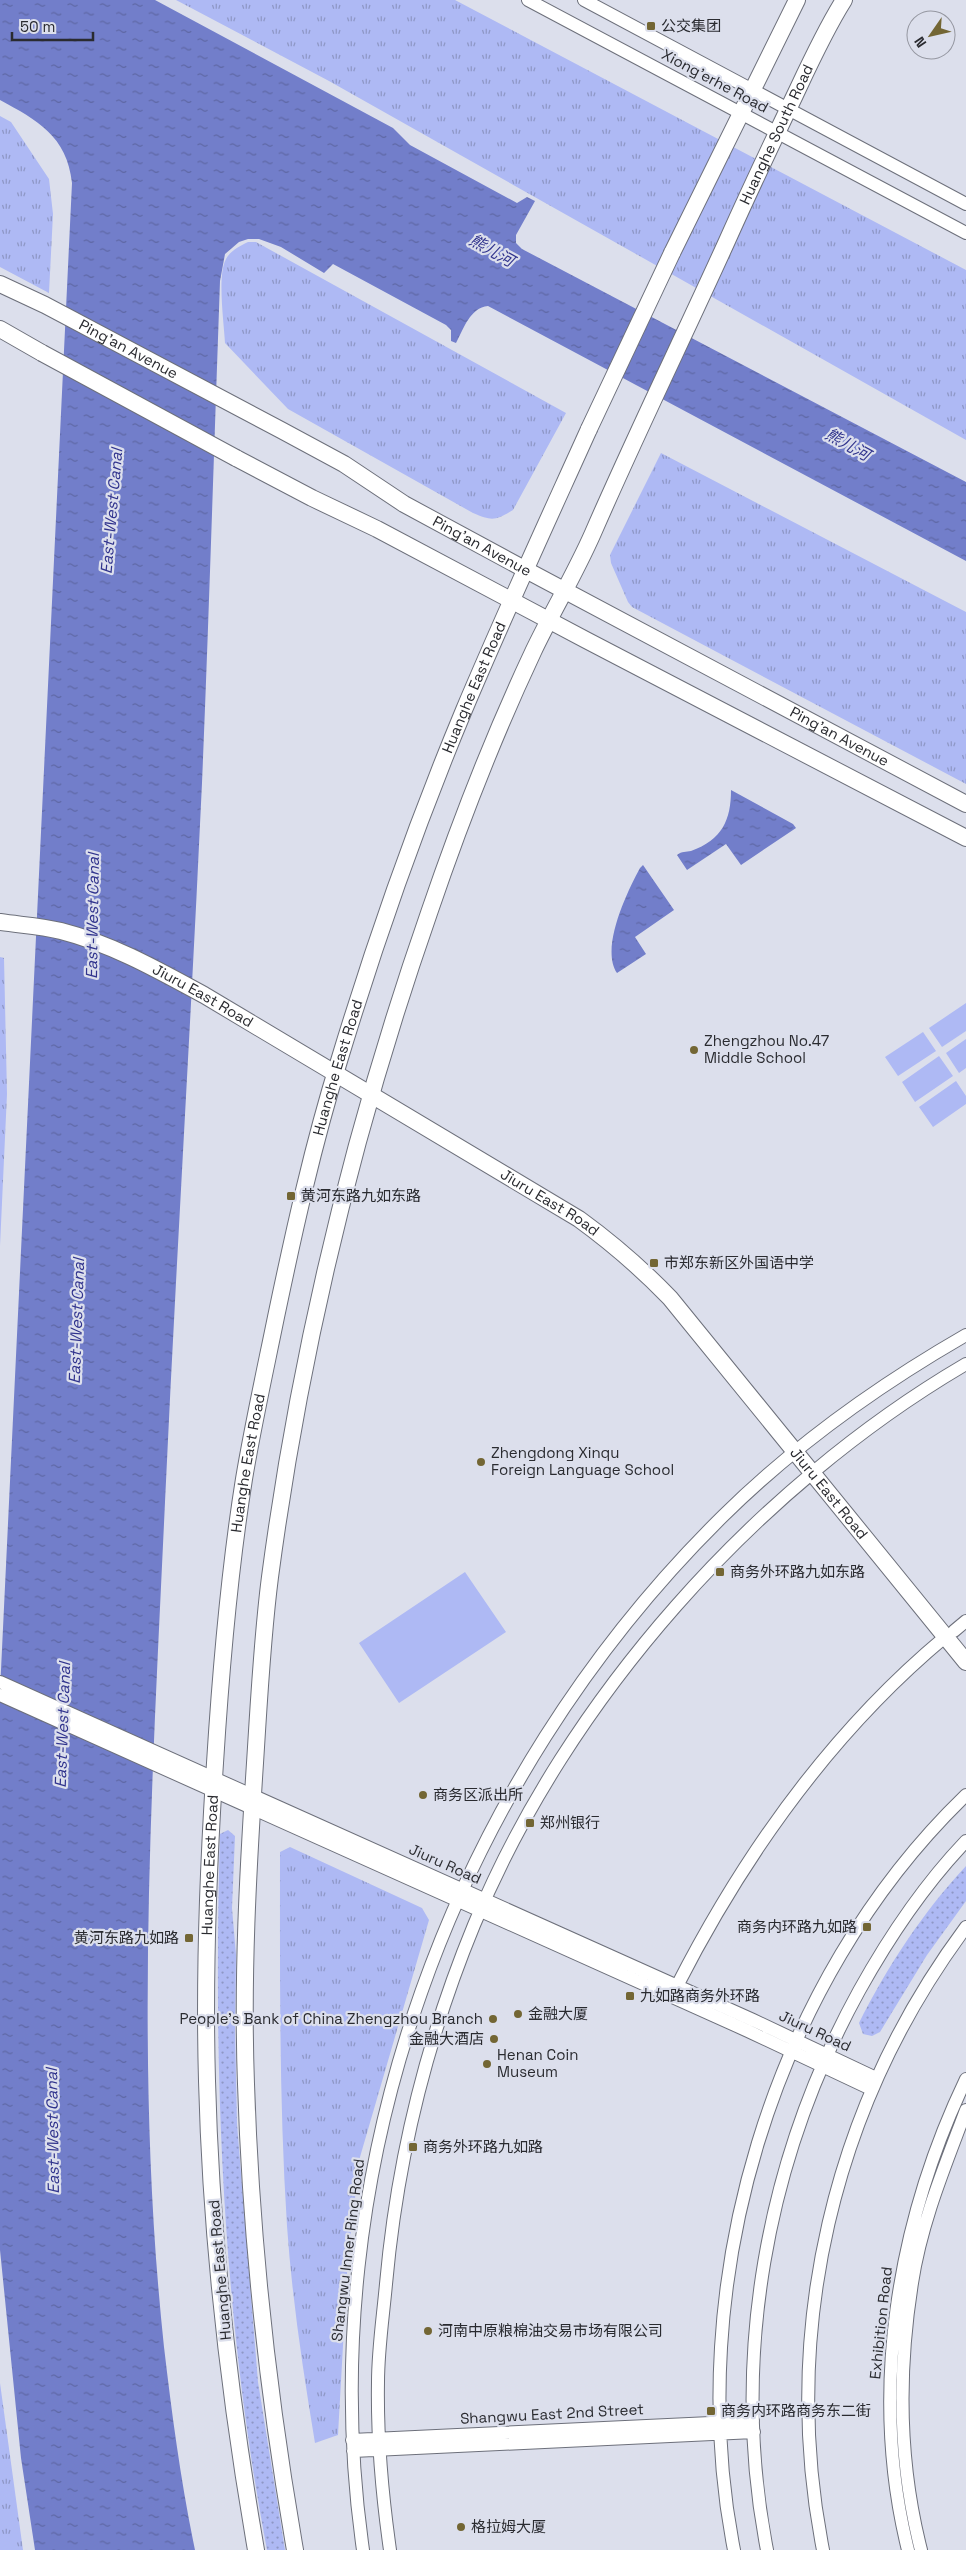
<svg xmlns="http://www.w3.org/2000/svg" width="966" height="2550" viewBox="0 0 966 2550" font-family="'Space Grotesk','Noto Sans SC',sans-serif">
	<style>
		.grass { fill: url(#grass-dots) }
		.park { fill: url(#park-tufts) }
		.garden { fill: #aeb9f4 }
		.water { fill: url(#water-ripples) }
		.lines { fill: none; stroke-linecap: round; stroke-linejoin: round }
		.minor-casing { stroke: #6d707b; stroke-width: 14 }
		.major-casing { stroke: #6d707b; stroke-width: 18 }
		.minor { stroke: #fff; stroke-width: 12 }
		.major { stroke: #fff; stroke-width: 16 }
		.major-bridge-casing { stroke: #6d707b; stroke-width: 18; stroke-linecap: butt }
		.major-bridge { stroke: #fff; stroke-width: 16 }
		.poi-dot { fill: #736634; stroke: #dcdfec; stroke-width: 2 }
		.labels { text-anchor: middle; stroke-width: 4.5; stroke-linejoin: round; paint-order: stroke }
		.poi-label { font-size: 15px; fill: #2a2b30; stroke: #dcdfec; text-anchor: start }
		.street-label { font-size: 15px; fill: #2a2b30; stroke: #dcdfec }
		.water-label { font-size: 16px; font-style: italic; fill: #30338d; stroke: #dcdfec }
	</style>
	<defs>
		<pattern id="grass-dots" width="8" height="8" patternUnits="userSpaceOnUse" patternTransform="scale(1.25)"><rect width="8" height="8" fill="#aeb9f4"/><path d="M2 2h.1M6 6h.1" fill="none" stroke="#8e97c6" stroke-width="1.8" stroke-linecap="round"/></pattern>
		<pattern id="park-tufts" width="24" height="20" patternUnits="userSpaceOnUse" patternTransform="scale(1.25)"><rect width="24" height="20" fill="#aeb9f4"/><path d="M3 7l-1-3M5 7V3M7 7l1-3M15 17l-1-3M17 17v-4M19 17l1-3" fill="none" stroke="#8e97c6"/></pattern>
		<pattern id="water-ripples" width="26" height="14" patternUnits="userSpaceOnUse" patternTransform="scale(1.25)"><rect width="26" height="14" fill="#727eca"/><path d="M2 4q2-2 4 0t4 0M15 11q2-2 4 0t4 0" fill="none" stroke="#5e67a4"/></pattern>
	</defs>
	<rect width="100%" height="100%" fill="#dcdfec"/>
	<!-- grass -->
	<path class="grass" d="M 228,1830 L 235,1836 L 232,1908 L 236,1955 L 235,2029 L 237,2124 L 258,2382 L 285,2550 L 267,2550 C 222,2314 213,2073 220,1834 Z
		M 966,1866 L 966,1901 L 927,1955 L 880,2032 L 872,2036 L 863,2034 L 859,2023 C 887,1967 923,1912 966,1866 Z"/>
	<!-- park -->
	<path class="park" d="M 176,0 L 455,0 L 966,270 L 966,440 L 329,81 Z
		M 0,116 L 11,122 L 49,179 L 53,214 L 49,293 L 0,267 Z
		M 248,242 L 256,242 L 566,413 L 513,510 C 495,521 492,521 473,513 L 288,409 L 225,343 C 224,323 217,275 226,259 C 231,250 240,246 248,242 Z
		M 661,453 L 966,612 L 966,784 L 632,607 L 628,602 L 611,563 L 610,555 Z
		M 0,957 L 4,958 L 7,1094 L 0,1246 Z
		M 290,1847 L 422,1908 L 429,1920 L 360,2157 L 348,2256 L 338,2435 L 315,2443 C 303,2371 292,2298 287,2226 C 279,2101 280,1977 280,1852 Z
		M 0,2383 L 23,2550 L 0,2550 Z"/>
	<!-- garden -->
	<path class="garden" d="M 966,1003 L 966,1031 L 942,1047 L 929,1028 Z
		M 923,1032 L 936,1051 L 898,1076 L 885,1057 Z
		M 966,1039 L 966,1068 L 959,1073 L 946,1053 Z
		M 939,1056 L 953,1076 L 915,1102 L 902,1082 Z
		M 956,1081 L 966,1096 L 966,1104 L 933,1127 L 919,1107 Z
		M 465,1572 L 506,1632 L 399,1703 L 359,1643 Z"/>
	<!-- water -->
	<path class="water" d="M 0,0 L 155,0 L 393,128 L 410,145 L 517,203 L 527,197 L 535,201 L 516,235 L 516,243 L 522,249 L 966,482 L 966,561 L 488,306 C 470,308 464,328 456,343 L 451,341 L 451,330 L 446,325 L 333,264 L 324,273 L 281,247 L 259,239 L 248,239 L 239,242 L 225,254 L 220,281 C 214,448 209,616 202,783 C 191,1023 176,1263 165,1502 C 152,1784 134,2066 164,2347 C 172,2415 181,2483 195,2550 L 35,2550 L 21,2458 L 0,2250 L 0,1691 L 72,183 C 67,136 37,120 0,100 Z
		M 731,790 L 793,824 L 796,828 L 741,865 L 726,844 L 687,870 L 677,855 C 682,851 686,852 691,851 C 722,840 731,820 731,790 Z
		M 643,865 L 674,910 L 635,937 L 646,954 L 617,973 C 600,948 627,892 640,868 Z"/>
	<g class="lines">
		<!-- minor casing -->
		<g class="minor-casing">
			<path id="minor" d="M 528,0 L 966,233
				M 584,0 L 966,204
				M 954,1631 L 966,1621
				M 0,1682 L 753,2020 L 876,2078
				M 0,1695 L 748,2031 L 871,2089
				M 677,1986 C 745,1853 830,1733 945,1637
				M 352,2440 L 753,2421
				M 353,2451 L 754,2432
				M 363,2550 C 309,2173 453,1782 723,1516 C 794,1446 879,1385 966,1335
				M 390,2550 C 382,2494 377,2439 378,2382 C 378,2350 383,2317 386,2284 C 397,2161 427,2039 474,1925 C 567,1699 756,1487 966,1364
				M 734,2550 C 682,2286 772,1982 966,1795
				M 767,2550 C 730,2359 766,2160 859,1991 C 889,1937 924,1885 966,1841
				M 823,2550 C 780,2331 833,2106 966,1927
				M 908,2550 C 869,2393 897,2223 966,2079
				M 921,2550 C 899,2464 898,2371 912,2283 C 921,2223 945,2166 966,2110"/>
		</g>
		<!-- major casing -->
		<g class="major-casing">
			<g id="major">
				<path d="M 672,253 L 797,0"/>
				<path id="s1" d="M 0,284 L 45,305 L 281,430 L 344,464 L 404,504 L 526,570 L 966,804"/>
				<path d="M 0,329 L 42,353"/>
				<path d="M 236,458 L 312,498 L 377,529 L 586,640 L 966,838"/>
				<path id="s2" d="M 0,922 C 20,925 41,926 61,931 C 112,944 158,970 204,995 L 579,1219 C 612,1243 642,1269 670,1298 L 966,1662"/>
				<path id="s3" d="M 256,2550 C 229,2395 211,2238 207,2081 C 204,1975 208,1869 215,1763 C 221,1667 229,1573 244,1479 C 253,1425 265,1371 276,1317 C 294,1231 313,1145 339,1061 C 375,942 416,825 464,710 C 504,615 547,522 589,429"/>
				<path id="s4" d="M 295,2550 C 268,2396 251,2241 246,2084 C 242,1977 248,1870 255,1763 C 259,1701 262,1639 270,1577 C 300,1351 354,1128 429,913 C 459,825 493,737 533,652 C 552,612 575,574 593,533 C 636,434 683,338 727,241 C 749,192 772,143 795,95 C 810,63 825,30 844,0"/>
			</g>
		</g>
		<!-- minor -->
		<use href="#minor" class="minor"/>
		<!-- major -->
		<use href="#major" class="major"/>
		<!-- major-bridge casing -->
		<g class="major-bridge-casing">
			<path id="major-bridge" d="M 42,353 L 236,458
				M 589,429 L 672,253"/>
		</g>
		<!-- major-bridge -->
		<use href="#major-bridge" class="major-bridge"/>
	</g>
	<!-- markers -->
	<g class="poi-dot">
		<rect x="646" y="21" width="10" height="10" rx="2.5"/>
		<circle cx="694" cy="1050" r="5"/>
		<rect x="286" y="1191" width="10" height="10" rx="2.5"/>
		<rect x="649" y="1258" width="10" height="10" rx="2.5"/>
		<circle cx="481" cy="1462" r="5"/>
		<rect x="715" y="1567" width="10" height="10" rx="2.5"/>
		<circle cx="423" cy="1795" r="5"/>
		<rect x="525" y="1818" width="10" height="10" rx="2.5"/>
		<rect x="862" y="1922" width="10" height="10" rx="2.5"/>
		<rect x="184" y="1933" width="10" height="10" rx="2.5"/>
		<rect x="625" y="1991" width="10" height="10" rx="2.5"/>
		<circle cx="518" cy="2014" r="5"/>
		<circle cx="493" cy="2019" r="5"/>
		<circle cx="494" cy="2039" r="5"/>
		<circle cx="487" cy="2064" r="5"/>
		<rect x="408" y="2142" width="10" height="10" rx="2.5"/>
		<circle cx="428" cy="2331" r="5"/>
		<rect x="706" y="2406" width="10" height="10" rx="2.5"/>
		<circle cx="461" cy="2527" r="5"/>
	</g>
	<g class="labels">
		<!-- poi labels -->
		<g class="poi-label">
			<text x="661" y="31">公交集团</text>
			<text x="704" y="1046">Zhengzhou No.47<tspan x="704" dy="17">Middle School</tspan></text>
			<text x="301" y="1201">黄河东路九如东路</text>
			<text x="664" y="1268">市郑东新区外国语中学</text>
			<text x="491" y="1458">Zhengdong Xinqu<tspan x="491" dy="17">Foreign Language School</tspan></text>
			<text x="730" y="1577">商务外环路九如东路</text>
			<text x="433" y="1800">商务区派出所</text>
			<text x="540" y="1828">郑州银行</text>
			<text x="857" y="1932" text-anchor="end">商务内环路九如路</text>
			<text x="179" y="1943" text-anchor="end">黄河东路九如路</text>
			<text x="640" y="2001">九如路商务外环路</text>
			<text x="528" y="2019">金融大厦</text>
			<text x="483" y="2024" text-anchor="end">People's Bank of China Zhengzhou Branch</text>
			<text x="484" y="2044" text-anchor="end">金融大酒店</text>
			<text x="497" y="2060">Henan Coin<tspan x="497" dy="17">Museum</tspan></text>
			<text x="423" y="2152">商务外环路九如路</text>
			<text x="438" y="2336">河南中原粮棉油交易市场有限公司</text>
			<text x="721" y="2416">商务内环路商务东二街</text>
			<text x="471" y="2532">格拉姆大厦</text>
		</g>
		<!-- street labels -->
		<g class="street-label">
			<text transform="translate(715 81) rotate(28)" y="5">Xiong'erhe Road</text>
			<text dy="5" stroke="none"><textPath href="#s4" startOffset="2514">Huanghe South Road</textPath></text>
			<text dy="5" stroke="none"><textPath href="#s1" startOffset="144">Ping'an Avenue</textPath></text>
			<text dy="5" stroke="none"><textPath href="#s1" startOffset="549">Ping'an Avenue</textPath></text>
			<text dy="5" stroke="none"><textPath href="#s3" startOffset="1902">Huanghe East Road</textPath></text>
			<text dy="5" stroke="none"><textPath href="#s1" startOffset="954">Ping'an Avenue</textPath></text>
			<text dy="5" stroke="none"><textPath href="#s2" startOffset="218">Jiuru East Road</textPath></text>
			<text dy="5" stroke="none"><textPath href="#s3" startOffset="1498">Huanghe East Road</textPath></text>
			<text dy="5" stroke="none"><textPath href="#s2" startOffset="622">Jiuru East Road</textPath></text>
			<text dy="5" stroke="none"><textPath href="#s3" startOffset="1092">Huanghe East Road</textPath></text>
			<text dy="5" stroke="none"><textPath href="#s2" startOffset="1028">Jiuru East Road</textPath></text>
			<text transform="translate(445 1864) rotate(24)" y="5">Jiuru Road</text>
			<text dy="5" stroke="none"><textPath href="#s3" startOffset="688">Huanghe East Road</textPath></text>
			<text transform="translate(815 2031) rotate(25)" y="5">Jiuru Road</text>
			<text transform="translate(348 2250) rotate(-83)" y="5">Shangwu Inner Ring Road</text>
			<text transform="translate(220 2270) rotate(-95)" y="5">Huanghe East Road</text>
			<text transform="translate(881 2323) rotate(-84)" y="5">Exhibition Road</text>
			<text transform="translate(552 2414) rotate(-3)" y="5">Shangwu East 2nd Street</text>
		</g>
		<!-- water labels -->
		<g class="water-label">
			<text transform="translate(492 250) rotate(29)" y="6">熊儿河</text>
			<text transform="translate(848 444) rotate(29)" y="6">熊儿河</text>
			<text transform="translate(111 511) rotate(-85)" y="6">East-West Canal</text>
			<text transform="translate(92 916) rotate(-89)" y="6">East-West Canal</text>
			<text transform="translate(76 1321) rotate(-88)" y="6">East-West Canal</text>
			<text transform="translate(62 1725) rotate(-88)" y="6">East-West Canal</text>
			<text transform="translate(52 2131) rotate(-91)" y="6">East-West Canal</text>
		</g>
	</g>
	<!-- north arrow -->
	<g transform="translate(931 35) rotate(236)"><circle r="24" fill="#dcdfec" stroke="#9597a1"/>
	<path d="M0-4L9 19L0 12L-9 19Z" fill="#736634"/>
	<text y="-8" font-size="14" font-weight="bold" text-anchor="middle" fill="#2a2b30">N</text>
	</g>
	<!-- scale -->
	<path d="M12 32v8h81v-8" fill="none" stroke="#2a2b30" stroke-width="2.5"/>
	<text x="20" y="32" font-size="15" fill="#2a2b30" stroke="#dcdfec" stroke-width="4" paint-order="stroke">50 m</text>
</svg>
